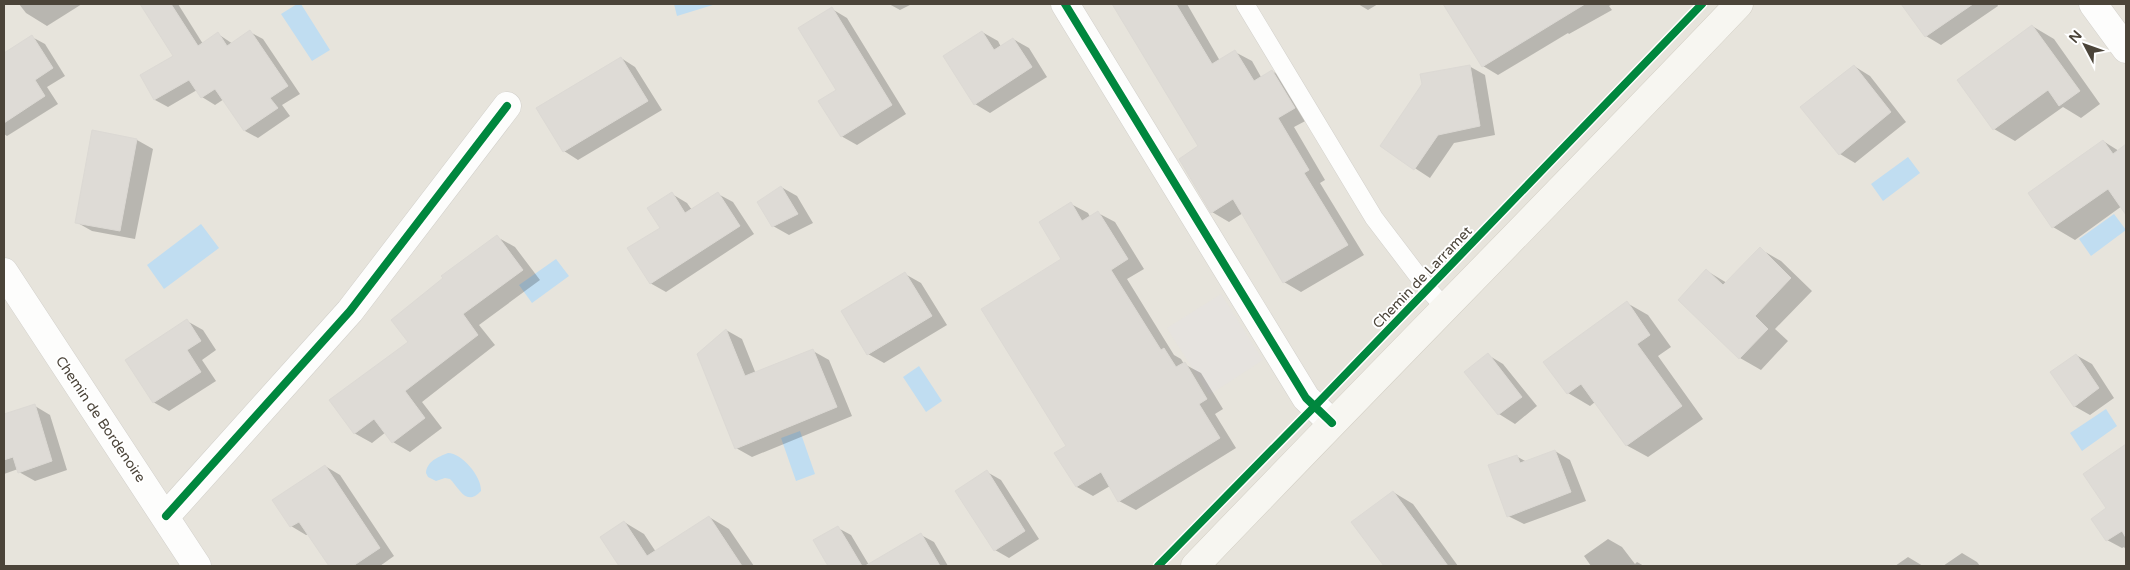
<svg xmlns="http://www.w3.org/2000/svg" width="2130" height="570" viewBox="0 0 2130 570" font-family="'Varela Round',sans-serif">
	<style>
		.residential { fill: #e7e4dc }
		.parking { fill: #e6e3df }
		.water { fill: #c0ddf1 }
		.shadow { fill: #0003 }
		.building { fill: #dedbd6; stroke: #dcd9d4 }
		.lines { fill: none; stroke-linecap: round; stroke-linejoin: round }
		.lane-casing { stroke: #d2d0cb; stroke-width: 19 }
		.street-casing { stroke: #d2d0cb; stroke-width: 29 }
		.secondary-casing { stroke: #d3cfc5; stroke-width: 29 }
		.lane { stroke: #fdfdfc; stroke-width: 18 }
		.street { stroke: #fdfdfc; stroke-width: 28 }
		.secondary { stroke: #f7f6f1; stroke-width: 28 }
		.cycleway-casing { stroke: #fff; stroke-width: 11 }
		.cycleway { stroke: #00873e; stroke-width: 8 }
		.labels { text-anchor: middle; stroke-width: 4; stroke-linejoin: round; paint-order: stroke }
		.street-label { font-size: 14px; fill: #4b4439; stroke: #fff }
	</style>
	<rect width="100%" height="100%" fill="#f4f2ee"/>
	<!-- residential -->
	<path class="residential" d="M 4,4 L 2126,4 L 2126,566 L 4,566 Z"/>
	<!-- parking -->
	<path class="parking" d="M 1221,294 L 1263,360 L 1209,395 L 1167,328 Z"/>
	<!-- water -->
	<path class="water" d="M 297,4 L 301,4 L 330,50 L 312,61 L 281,14 Z
		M 674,4 L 716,4 L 677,16 Z
		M 1908,157 L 1920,173 L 1883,201 L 1871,184 Z
		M 2114,214 L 2126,230 L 2091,256 L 2079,239 Z
		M 201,224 L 219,248 L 164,289 L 147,265 Z
		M 556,259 L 569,276 L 532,303 L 519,285 Z
		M 919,366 L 942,401 L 926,412 L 903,377 Z
		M 2106,409 L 2117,426 L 2082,451 L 2070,433 Z
		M 800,431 L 815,474 L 796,481 L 781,438 Z
		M 448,453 C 462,453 482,477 481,491 C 466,507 460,489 450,479 L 445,478 L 436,481 L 428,477 L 426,473 C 427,461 438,457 448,453 Z"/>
	<!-- shadow -->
	<path class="shadow" d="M 19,4 L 82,4 L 47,26 L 26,13 Z
		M 152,4 L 178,4 L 203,44 L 218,34 L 233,44 L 250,32 L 263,39 L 300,94 L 282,105 L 290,116 L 258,138 L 245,131 L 224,99 L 215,105 L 202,97 L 197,90 L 168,107 L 155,100 L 142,75 L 174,56 L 145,8 Z
		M 889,4 L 912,4 L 900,10 Z
		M 1114,4 L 1187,4 L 1220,61 L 1235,52 L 1252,61 L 1261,77 L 1272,71 L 1288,81 L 1311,118 L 1294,127 L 1325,180 L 1320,183 L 1364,255 L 1301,292 L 1284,282 L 1243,213 L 1229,222 L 1212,212 L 1200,146 Z
		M 1358,4 L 1378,4 L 1368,10 Z
		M 1473,4 L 1613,4 L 1609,6 L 1612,10 L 1569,34 L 1568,33 L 1498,75 L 1483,66 L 1452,16 Z
		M 1903,4 L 1997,4 L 1998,6 L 1941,45 L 1926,36 Z
		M 832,9 L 847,18 L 906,114 L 857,145 L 841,136 Z
		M 2032,26 L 2054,39 L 2100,104 L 2081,118 L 2063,107 L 2015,141 L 1994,129 Z
		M 982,32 L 998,41 L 1001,47 L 1013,39 L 1029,48 L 1047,77 L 990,113 L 975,104 Z
		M 32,37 L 45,44 L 65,76 L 47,87 L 58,104 L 7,136 L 4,134 L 4,54 Z
		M 621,58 L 635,67 L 662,110 L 578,160 L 564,151 Z
		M 1469,66 L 1485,75 L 1495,135 L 1454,143 L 1430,178 L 1381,146 Z
		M 1854,66 L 1870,76 L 1906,122 L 1855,163 L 1840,154 Z
		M 93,132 L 137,140 L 153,149 L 135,239 L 92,231 L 76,222 Z
		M 2103,141 L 2119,151 L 2126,146 L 2126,212 L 2122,206 L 2075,240 L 2053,227 L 2029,193 Z
		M 781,187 L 797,196 L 813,223 L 789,235 L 773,226 Z
		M 672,194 L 687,203 L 692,210 L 718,194 L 733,202 L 754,234 L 666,292 L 650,283 Z
		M 1071,204 L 1088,213 L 1090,217 L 1098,213 L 1115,222 L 1144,269 L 1127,279 L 1174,355 L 1181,359 L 1184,364 L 1201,373 L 1223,409 L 1215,414 L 1236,448 L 1136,510 L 1119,501 L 1110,486 L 1093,496 L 1077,487 L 1068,446 L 1063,259 Z
		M 497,237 L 515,247 L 540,280 L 479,325 L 495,345 L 422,402 L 442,428 L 410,452 L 393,442 L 386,432 L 372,443 L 354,433 L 409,342 Z
		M 1760,249 L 1781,261 L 1812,291 L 1775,329 L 1788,341 L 1761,370 L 1740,358 L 1707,271 L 1727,283 Z
		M 905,274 L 921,283 L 947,325 L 884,363 L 868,354 Z
		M 1627,303 L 1648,315 L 1671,347 L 1658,356 L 1703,419 L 1648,457 L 1626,445 L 1595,402 L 1590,406 L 1568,393 L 1545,362 Z
		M 187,321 L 203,330 L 216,350 L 202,360 L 216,381 L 169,411 L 153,402 Z
		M 726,330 L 742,339 L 756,374 L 813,351 L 829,360 L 852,416 L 752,457 L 736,448 Z
		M 1488,355 L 1503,364 L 1537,406 L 1515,424 L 1499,414 L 1466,372 Z
		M 2076,355 L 2092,364 L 2114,398 L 2090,415 L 2074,406 Z
		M 35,406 L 50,415 L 67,470 L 35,481 L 19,472 L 18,469 L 4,474 L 4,416 Z
		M 1555,451 L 1570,460 L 1586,501 L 1524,524 L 1508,516 L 1516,456 L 1527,462 Z
		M 2117,452 L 2126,458 L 2126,550 L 2124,547 L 2122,548 L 2107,540 L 2108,509 Z
		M 325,466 L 340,475 L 394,556 L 380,566 L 331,566 L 309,534 L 306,535 L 291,526 L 274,500 Z
		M 987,472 L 1001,480 L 1039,539 L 1009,558 L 995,550 Z
		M 1393,492 L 1413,504 L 1458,566 L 1386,566 L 1353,522 Z
		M 709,517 L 729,529 L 754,566 L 620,566 L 601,537 L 624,522 L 644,534 L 656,552 Z
		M 838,528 L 851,535 L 869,565 L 921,535 L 934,542 L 948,566 L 830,566 L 815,541 Z
		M 1608,539 L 1622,547 L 1635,564 L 1637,562 L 1644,566 L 1591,566 L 1584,556 Z
		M 1962,553 L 1977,562 L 1980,566 L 1943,566 Z
		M 1908,557 L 1923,566 L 1895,566 Z"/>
	<!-- building -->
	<path class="building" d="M 140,4 L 171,4 L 198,46 L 218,32 L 227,46 L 250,30 L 288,86 L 270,98 L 278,108 L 244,131 L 215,89 L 201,98 L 189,80 L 154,100 L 140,75 L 173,56 Z
		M 1112,4 L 1176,4 L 1212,64 L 1235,50 L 1254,81 L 1272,70 L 1295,108 L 1278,118 L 1309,170 L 1304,173 L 1348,245 L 1283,283 L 1233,199 L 1211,213 L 1179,159 L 1198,146 Z
		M 1443,4 L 1585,4 L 1482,67 Z
		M 1901,4 L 1973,4 L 1925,37 Z
		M 832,7 L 892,105 L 841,137 L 818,101 L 836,90 L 798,28 Z
		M 2032,25 L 2080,91 L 2059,106 L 2048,90 L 1993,130 L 1957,80 Z
		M 982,31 L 994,50 L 1013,38 L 1032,67 L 974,105 L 943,56 Z
		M 32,35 L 53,68 L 35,80 L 45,96 L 4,123 L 4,53 Z
		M 621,57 L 648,101 L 563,152 L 536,108 Z
		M 1470,65 L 1480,126 L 1438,135 L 1414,170 L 1380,146 L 1422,84 L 1420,74 Z
		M 1854,65 L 1891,112 L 1839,155 L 1800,107 Z
		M 92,130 L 137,139 L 120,231 L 75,223 Z
		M 2103,140 L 2113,154 L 2126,144 L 2126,215 L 2108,189 L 2052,228 L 2028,193 Z
		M 781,186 L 798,214 L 772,227 L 757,202 Z
		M 672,192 L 685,213 L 718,192 L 740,226 L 650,284 L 627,248 L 660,228 L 647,208 Z
		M 1071,202 L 1082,221 L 1098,211 L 1128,259 L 1111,270 L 1161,350 L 1164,348 L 1176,367 L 1185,362 L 1207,399 L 1199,404 L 1220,438 L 1118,502 L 1101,472 L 1076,487 L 1054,453 L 1066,446 L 981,309 L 1061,259 L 1039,222 Z
		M 497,235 L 523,270 L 463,314 L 478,335 L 405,391 L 425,418 L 392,443 L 374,419 L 354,434 L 329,400 L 408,342 L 391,320 L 443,278 L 441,276 Z
		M 1760,247 L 1791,278 L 1755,316 L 1768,329 L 1739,359 L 1678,300 L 1706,269 L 1723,285 Z
		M 905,272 L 932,316 L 867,355 L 841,311 Z
		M 1627,301 L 1650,335 L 1637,344 L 1682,406 L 1626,446 L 1581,384 L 1567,394 L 1543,362 Z
		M 187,319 L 201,341 L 187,350 L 201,372 L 153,403 L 125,360 Z
		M 726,329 L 745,376 L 813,349 L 837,407 L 735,449 L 697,354 Z
		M 1488,353 L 1522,397 L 1498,415 L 1464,372 Z
		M 2076,354 L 2099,388 L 2074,407 L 2050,372 Z
		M 35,404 L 52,461 L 18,473 L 13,457 L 4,460 L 4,414 Z
		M 2126,444 L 2126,538 L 2122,531 L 2106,541 L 2091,519 L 2106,508 L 2083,474 Z
		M 1555,450 L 1571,492 L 1507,517 L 1488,465 L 1517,455 L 1520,463 Z
		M 325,465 L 380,548 L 353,566 L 329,566 L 299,522 L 290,527 L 272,500 Z
		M 987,470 L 1025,531 L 994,551 L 955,491 Z
		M 1393,491 L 1421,529 L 1448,566 L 1384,566 L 1351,522 Z
		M 709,516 L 742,566 L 619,566 L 600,537 L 624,521 L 647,556 Z
		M 838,526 L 849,544 L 862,566 L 828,566 L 813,540 Z
		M 921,533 L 940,566 L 865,566 Z"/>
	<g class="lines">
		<!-- lane casing -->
		<g class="lane-casing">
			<path id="lane" d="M 1245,4 L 1374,218 L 1428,289 L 1446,309"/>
		</g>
		<!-- street casing -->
		<g class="street-casing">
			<path id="street" d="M 1065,4 L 1306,398 L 1332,423
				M 2093,4 L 2126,49
				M 4,272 L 197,566
				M 166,516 L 350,311 L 507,106"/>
		</g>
		<!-- secondary casing -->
		<g class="secondary-casing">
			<path id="secondary" d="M 1195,566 C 1375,378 1559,193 1739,4"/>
		</g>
		<!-- lane -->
		<use href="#lane" class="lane"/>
		<!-- street -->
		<use href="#street" class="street"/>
		<!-- secondary -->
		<use href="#secondary" class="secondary"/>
		<!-- cycleway casing -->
		<g class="cycleway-casing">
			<path id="cycleway" d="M 1065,4 L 1306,398 L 1332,423
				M 166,516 L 350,311 L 507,106
				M 1158,566 L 1314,407 L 1702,4"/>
		</g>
		<!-- cycleway -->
		<use href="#cycleway" class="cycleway"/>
	</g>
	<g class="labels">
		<!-- street labels -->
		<g class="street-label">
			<text transform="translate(1422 277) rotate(-46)" y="5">Chemin de Larramet</text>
			<text transform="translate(101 419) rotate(56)" y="5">Chemin de Bordenoire</text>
		</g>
	</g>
	<!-- border -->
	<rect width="2130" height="570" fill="none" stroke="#4b4439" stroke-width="10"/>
	<!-- north arrow -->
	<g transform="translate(2085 45) rotate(311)" stroke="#ffffff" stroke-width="4" paint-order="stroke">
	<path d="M0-4L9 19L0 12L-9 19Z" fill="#4b4439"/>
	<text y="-8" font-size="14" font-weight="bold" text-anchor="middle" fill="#4b4439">N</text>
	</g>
</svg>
